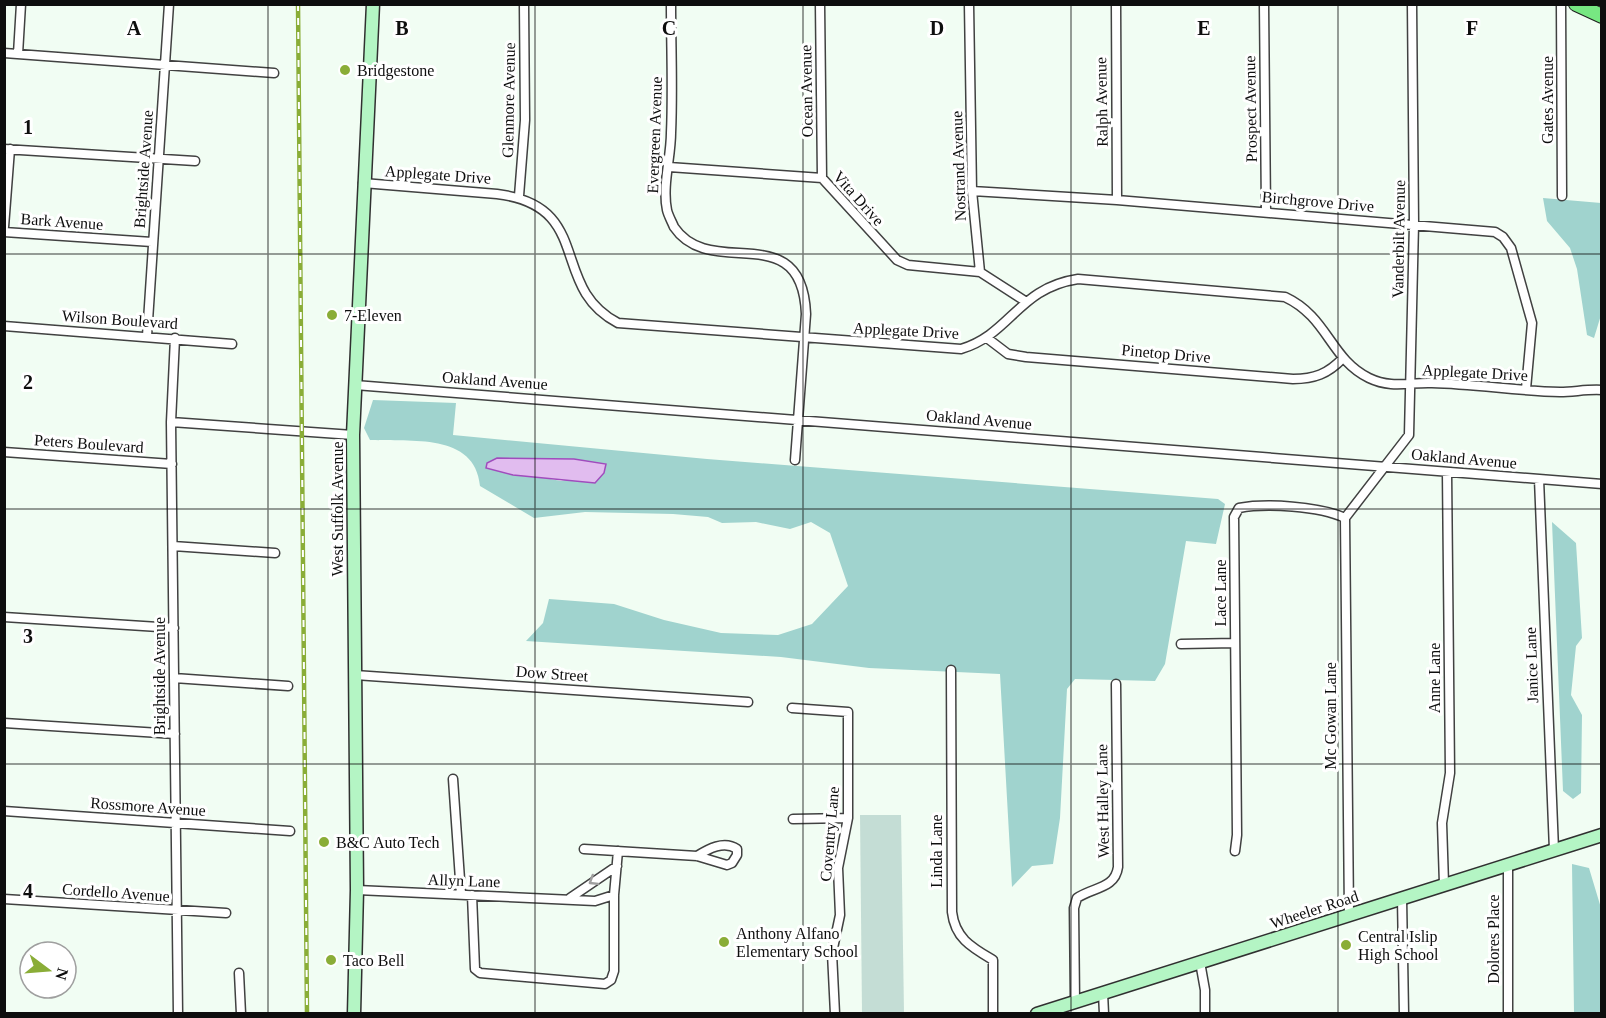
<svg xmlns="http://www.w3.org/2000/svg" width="1606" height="1018" viewBox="0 0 1606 1018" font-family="'Times New Roman',serif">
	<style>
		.forest { fill: #a0d3ce; fill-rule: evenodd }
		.cemetery { fill: #c4ddd5 }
		.water { fill: #e1bcef; stroke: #a04cbd; stroke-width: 1.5 }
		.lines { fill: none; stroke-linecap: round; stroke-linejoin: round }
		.street-casing { stroke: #414141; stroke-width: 11 }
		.secondary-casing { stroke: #303030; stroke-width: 15 }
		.primary-casing { stroke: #1f1f1f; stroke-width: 16 }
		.street { stroke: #fff; stroke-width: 8 }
		.secondary { stroke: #b4f5c4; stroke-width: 12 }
		.primary { stroke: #77e882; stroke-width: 14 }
		.rail-casing { stroke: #8aad37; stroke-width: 4.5 }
		.rail { stroke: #fff; stroke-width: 2; stroke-dasharray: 7; stroke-linecap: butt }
		.oneway { stroke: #9f9f9f }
		.grid { fill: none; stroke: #0e0e0e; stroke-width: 1.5; stroke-opacity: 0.55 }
		.poi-dot { fill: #8aad37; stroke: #fff; stroke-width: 2 }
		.labels { text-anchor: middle; stroke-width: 6; stroke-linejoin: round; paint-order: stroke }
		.poi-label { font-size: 16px; fill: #0e0e0e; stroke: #fff; text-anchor: start }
		.street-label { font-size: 16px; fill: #0e0e0e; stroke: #fff }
		.grid-label { font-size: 20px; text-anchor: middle; font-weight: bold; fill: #0e0e0e; stroke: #fff; stroke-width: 6; stroke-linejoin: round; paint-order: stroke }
	</style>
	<rect width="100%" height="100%" fill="#f1fdf3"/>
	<!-- forest -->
	<path class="forest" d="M 1543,198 L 1601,203 L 1601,315 L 1594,338 L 1587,335 L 1577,269 L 1570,248 L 1547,221 Z
		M 373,400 L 456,403 L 453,435 L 707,459 L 1218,499 L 1225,504 L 1216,544 L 1186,541 L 1165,664 L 1155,681 L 1075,679 L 1067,689 L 1060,818 L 1053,864 L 1032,866 L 1012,887 L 1000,674 L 869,668 L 781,657 L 526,641 L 543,623 L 549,599 L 614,604 L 664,620 L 721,633 L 778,635 L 812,624 L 848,586 L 830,533 L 811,522 L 790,529 L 756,522 L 722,523 L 708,517 L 673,514 L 585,512 L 534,518 L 480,486 C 475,432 410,442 370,440 L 364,428 ZM 604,473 L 561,481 L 534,476 Z
		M 1552,522 L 1576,543 L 1582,638 L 1576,646 L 1571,695 L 1582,715 L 1581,793 L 1573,799 L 1563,791 Z
		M 1572,864 L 1589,868 L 1601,908 L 1601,1013 L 1574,1013 Z"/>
	<!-- cemetery -->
	<path class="cemetery" d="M 860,815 L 901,815 L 904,1013 L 862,1013 Z"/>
	<!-- water -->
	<path class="water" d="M 497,458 L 574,459 L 606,464 L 604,473 L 595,483 L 513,475 L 486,468 L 487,463 Z"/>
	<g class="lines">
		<!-- street casing -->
		<g class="street-casing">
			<path id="street" d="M 671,4 C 671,47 673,90 671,133 C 671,157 662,186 667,210 C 668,215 672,222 674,227 C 711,282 802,215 806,314 L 795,460
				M 820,4 L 822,178
				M 969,4 L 972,191 L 980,272 L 1025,301
				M 1116,4 L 1117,200
				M 1264,4 L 1266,212
				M 1561,4 L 1562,196
				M 4,53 L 274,73
				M 18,54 L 21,4
				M 4,149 L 195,161
				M 669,167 L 822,178 L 897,260 L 908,265 L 980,272
				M 363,183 L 497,194 C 595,206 548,287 618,323 L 961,349 C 1011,334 1018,288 1078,279 L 1285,297 C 1328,317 1330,359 1369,378 C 1392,389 1409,382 1432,383 C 1475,384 1518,391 1560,392 C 1574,392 1587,389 1602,390
				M 972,191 L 1117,200 L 1495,232 L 1503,237 L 1511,248 L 1532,323 L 1526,389
				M 519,196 L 525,120 L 524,4
				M 4,227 L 10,149
				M 4,232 L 152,242
				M 4,326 L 232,344
				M 147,336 L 169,4
				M 175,338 L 171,422 L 178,1014
				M 987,338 L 1008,354 L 1026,357 L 1293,379 C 1314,379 1328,374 1343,358
				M 355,385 L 1602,484
				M 171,422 L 353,435
				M 4,452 L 172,464
				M 1539,479 L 1554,850
				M 1345,518 L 1409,435 L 1414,224 L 1412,4
				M 1345,518 L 1349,914
				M 173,546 L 275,553
				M 4,617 L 174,628
				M 1181,644 L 1235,643
				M 951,670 L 952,912 C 955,938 971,947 993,960 L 993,1014
				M 355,675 L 748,702
				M 174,678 L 288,686
				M 792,708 L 848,712 L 848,818 L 838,868 L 840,915 L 832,953 L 835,1014
				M 4,723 L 175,734
				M 453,779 L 461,894
				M 4,811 L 290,831
				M 793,819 L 848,818
				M 584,849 L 697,856 L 727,865 L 732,863 L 737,855 L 737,849 C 724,840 708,849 697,856
				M 1235,851 L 1237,835 L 1234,517 L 1239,508 C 1266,503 1319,506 1345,518
				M 1508,865 L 1508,1014
				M 1444,884 L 1442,823 L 1450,773 L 1447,472
				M 357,890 L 595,901 L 614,895
				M 472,895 L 475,969 L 480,973 L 605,984 L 611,980 L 614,971 L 614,895 L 618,851
				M 570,898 L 617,866
				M 1402,898 L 1404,1014
				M 4,899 L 226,913
				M 1200,962 L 1205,990 L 1205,1014
				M 239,973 L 241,1014
				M 1103,993 L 1104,1014
				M 1075,1001 L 1074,908 L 1077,898 C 1093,887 1115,889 1118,867 L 1116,684"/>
		</g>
		<!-- secondary casing -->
		<g class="secondary-casing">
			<path id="secondary" d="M 354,1014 L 357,890 L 353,435 L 373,4
				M 1037,1014 L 1602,835"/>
		</g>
		<!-- primary casing -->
		<g class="primary-casing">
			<path id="primary" d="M 1576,4 L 1602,16"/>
		</g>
		<!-- street -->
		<use href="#street" class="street"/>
		<!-- secondary -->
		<use href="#secondary" class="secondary"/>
		<!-- primary -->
		<use href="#primary" class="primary"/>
		<!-- rail casing -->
		<g class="rail-casing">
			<path id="rail" d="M 298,4 L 307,1014"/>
		</g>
		<!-- rail -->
		<use href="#rail" class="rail"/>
	</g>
	<!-- one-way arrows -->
	<defs><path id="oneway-chevron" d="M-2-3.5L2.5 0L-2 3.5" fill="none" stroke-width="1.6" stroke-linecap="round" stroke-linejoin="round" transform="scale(1.5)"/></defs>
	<use class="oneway" href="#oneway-chevron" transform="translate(593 881) rotate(148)"/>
	<!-- grid -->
	<path class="grid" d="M 268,4 L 268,1014M 535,4 L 535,1014M 803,4 L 803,1014M 1071,4 L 1071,1014M 1338,4 L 1338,1014M 4,254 L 1602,254M 4,509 L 1602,509M 4,764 L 1602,764"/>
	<!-- markers -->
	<g class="poi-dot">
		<circle cx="345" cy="70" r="6"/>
		<circle cx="332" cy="315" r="6"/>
		<circle cx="324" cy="842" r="6"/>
		<circle cx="724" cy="942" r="6"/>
		<circle cx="1346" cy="945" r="6"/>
		<circle cx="331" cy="960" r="6"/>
	</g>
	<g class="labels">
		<!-- poi labels -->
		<g class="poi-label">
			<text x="357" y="76">Bridgestone</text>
			<text x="344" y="321">7-Eleven</text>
			<text x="336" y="848">B&amp;C Auto Tech</text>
			<text x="736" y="939">Anthony Alfano<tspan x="736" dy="18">Elementary School</tspan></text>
			<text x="1358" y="942">Central Islip<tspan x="1358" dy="18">High School</tspan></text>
			<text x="343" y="966">Taco Bell</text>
		</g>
		<!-- street labels -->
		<g class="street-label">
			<text transform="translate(806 91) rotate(-91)" y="6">Ocean Avenue</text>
			<text transform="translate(508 100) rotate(-89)" y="6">Glenmore Avenue</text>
			<text transform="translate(1547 100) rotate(-90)" y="6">Gates Avenue</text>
			<text transform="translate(1101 102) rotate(-91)" y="6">Ralph Avenue</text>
			<text transform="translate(1250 109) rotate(-91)" y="6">Prospect Avenue</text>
			<text transform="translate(654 135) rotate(-88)" y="6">Evergreen Avenue</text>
			<text transform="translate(958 166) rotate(-92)" y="6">Nostrand Avenue</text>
			<text transform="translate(143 169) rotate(-86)" y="6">Brightside Avenue</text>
			<text transform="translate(438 174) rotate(4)" y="6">Applegate Drive</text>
			<text transform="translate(859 198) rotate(48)" y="6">Vita Drive</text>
			<text transform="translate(1318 201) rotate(5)" y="6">Birchgrove Drive</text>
			<text transform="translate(62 221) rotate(4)" y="6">Bark Avenue</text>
			<text transform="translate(1398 239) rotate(-89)" y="6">Vanderbilt Avenue</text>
			<text transform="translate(120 319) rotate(4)" y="6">Wilson Boulevard</text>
			<text transform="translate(906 330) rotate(3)" y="6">Applegate Drive</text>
			<text transform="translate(1166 353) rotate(5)" y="6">Pinetop Drive</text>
			<text transform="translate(1475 372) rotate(3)" y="6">Applegate Drive</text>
			<text transform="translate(495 380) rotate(4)" y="6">Oakland Avenue</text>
			<text transform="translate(979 419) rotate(5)" y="6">Oakland Avenue</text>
			<text transform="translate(89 443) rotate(4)" y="6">Peters Boulevard</text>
			<text transform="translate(1464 458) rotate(5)" y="6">Oakland Avenue</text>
			<text transform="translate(337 509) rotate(-90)" y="6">West Suffolk Avenue</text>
			<text transform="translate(1220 593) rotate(-90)" y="6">Lace Lane</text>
			<text transform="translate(1531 665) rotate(-92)" y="6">Janice Lane</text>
			<text transform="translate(552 673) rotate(4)" y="6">Dow Street</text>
			<text transform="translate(159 676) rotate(-90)" y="6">Brightside Avenue</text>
			<text transform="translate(1434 678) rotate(-90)" y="6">Anne Lane</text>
			<text transform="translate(1330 716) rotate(-90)" y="6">Mc Gowan Lane</text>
			<text transform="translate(1102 801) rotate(-91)" y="6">West Halley Lane</text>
			<text transform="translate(148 806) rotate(4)" y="6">Rossmore Avenue</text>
			<text transform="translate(829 834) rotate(-85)" y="6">Coventry Lane</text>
			<text transform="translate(936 851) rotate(-90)" y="6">Linda Lane</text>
			<text transform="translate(464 880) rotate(2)" y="6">Allyn Lane</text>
			<text transform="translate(116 892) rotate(4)" y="6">Cordello Avenue</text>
			<text transform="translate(1314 909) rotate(-18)" y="6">Wheeler Road</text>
			<text transform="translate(1493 939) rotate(-90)" y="6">Dolores Place</text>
		</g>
	</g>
	<g class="grid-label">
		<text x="134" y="35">A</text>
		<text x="402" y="35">B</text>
		<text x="669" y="35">C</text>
		<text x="937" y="35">D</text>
		<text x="1204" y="35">E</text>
		<text x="1472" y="35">F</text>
		<text x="28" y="134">1</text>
		<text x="28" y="389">2</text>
		<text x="28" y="643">3</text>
		<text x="28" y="898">4</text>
	</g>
	<!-- border -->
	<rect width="1606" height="1018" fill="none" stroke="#0e0e0e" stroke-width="12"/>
	<!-- north arrow -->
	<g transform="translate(48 970) rotate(106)"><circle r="28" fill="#ffffff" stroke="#9f9f9f" stroke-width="1.5"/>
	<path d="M0-4.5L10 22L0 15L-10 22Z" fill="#8aad37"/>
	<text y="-9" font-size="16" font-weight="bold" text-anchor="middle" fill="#0e0e0e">N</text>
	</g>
</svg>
